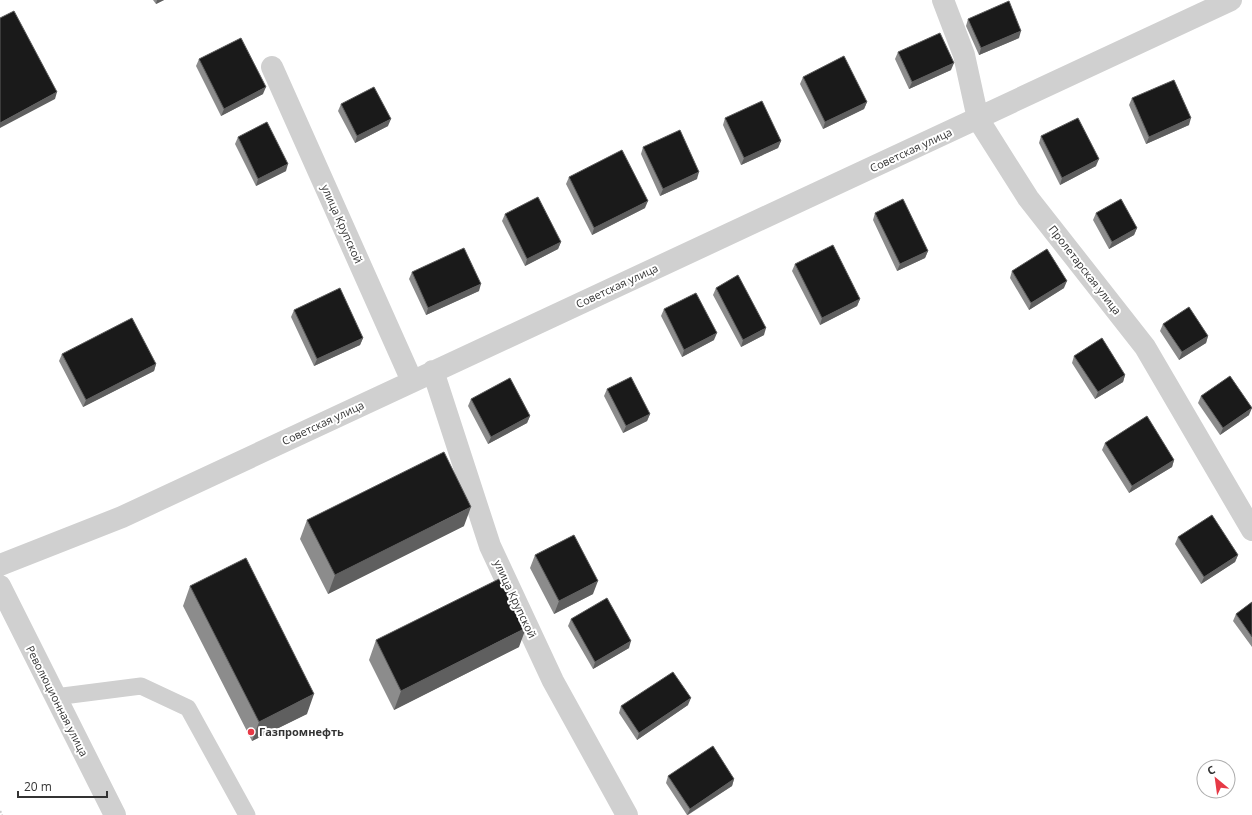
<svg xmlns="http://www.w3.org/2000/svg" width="1252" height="815" viewBox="0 0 1252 815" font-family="'Open Sans',sans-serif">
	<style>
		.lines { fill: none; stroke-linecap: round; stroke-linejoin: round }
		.path { stroke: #cdcdcd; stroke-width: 2.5; stroke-dasharray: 2 2; stroke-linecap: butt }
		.service { stroke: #d0d0d0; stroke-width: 17 }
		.minor { stroke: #d0d0d0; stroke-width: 22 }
		.wall { fill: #8c8c8c }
		.shaded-wall { fill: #5f5f5f }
		.building { fill: #1a1a1a; stroke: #5f5f5f }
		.poi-dot { fill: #e63946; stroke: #fff; stroke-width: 1.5 }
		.labels { text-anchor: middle; stroke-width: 4; stroke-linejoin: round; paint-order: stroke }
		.street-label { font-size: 11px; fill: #333; stroke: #fff }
		.poi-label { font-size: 11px; font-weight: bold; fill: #333; stroke: #fff; text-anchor: start }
	</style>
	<rect width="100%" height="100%" fill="#fff"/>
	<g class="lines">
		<!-- path -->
		<path class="path" d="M 0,811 L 2,815"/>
		<!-- service -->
		<path class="service" d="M 55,697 L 141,686 L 188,708 L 247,815"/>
		<!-- minor -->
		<path class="minor" d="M 943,0 L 964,55 L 978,119 L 1028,198 L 1145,347 L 1252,530
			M 272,67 L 412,381
			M 433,371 L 490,546 L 553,681 L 627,815
			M 0,565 L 122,517 L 1231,0
			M 0,586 L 115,815"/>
	</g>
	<!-- wall -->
	<path class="wall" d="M 153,0 L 164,0 L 156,4 Z
		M 968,19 L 1019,38 L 979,55 L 966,26 Z
		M 898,52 L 951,70 L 909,89 L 895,59 Z
		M 199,59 L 263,94 L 221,116 L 196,66 Z
		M 803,77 L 867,102 L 864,109 L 823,129 L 800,84 Z
		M 1132,98 L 1189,125 L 1146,144 L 1129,105 Z
		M 341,104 L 388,126 L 355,143 L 338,111 Z
		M 725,118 L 781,141 L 778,148 L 741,165 L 723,125 Z
		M 1041,136 L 1096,166 L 1060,185 L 1039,143 Z
		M 238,137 L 286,171 L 256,186 L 235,144 Z
		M 643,147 L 697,179 L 660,196 L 641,154 Z
		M 569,177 L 645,208 L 592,235 L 566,184 Z
		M 875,213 L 928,251 L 925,258 L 897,271 L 873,220 Z
		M 1096,213 L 1137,228 L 1134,235 L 1109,249 L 1093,220 Z
		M 505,214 L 561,242 L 558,249 L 525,266 L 502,221 Z
		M 795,264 L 860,299 L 857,306 L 820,325 L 792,271 Z
		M 1012,271 L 1064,288 L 1029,310 L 1010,278 Z
		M 412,272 L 479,291 L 426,315 L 409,279 Z
		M 716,288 L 764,335 L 741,347 L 713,295 Z
		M 664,309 L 714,340 L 682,357 L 661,316 Z
		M 294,310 L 363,338 L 360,345 L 314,366 L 291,317 Z
		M 1163,324 L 1208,336 L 1206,343 L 1179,360 L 1160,331 Z
		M 62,354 L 156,364 L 154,371 L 83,407 L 59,361 Z
		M 1074,356 L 1125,375 L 1123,382 L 1095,399 L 1072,363 Z
		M 607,389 L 650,414 L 647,421 L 623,433 L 604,396 Z
		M 1201,396 L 1249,415 L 1220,435 L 1198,403 Z
		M 471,399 L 530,416 L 527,423 L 488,444 L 468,406 Z
		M 1105,443 L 1174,460 L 1172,467 L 1129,493 L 1102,450 Z
		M 307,520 L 464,526 L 328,594 L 300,539 Z
		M 1178,537 L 1238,555 L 1235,562 L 1201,584 L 1175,544 Z
		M 535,555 L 593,594 L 554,614 L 530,568 Z
		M 190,586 L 307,714 L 252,741 L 183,606 Z
		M 1252,602 L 1252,647 L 1233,621 L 1236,614 Z
		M 571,619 L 629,648 L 593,669 L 568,626 Z
		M 376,640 L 519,647 L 394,710 L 369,660 Z
		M 688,705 L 637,740 L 619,713 L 621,706 Z
		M 668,776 L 734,779 L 732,786 L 688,815 L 687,815 L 666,783 Z"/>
	<!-- shaded-wall -->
	<path class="shaded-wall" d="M 157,0 L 164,0 L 156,4 Z
		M 1021,31 L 1019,38 L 979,55 L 981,48 Z
		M 954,63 L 951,70 L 909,89 L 912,82 Z
		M 266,87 L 263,94 L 221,116 L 224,109 Z
		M 57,92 L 55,99 L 0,128 L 0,123 Z
		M 867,102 L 864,109 L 823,129 L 825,122 Z
		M 1191,118 L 1189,125 L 1146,144 L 1149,137 Z
		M 391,119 L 388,126 L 355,143 L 357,136 Z
		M 781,141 L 778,148 L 741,165 L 744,158 Z
		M 1099,159 L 1096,166 L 1060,185 L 1062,178 Z
		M 288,164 L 286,171 L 256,186 L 258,179 Z
		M 699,172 L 697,179 L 660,196 L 663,189 Z
		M 648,201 L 645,208 L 592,235 L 594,228 Z
		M 1137,228 L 1134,235 L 1109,249 L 1112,242 Z
		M 561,242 L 558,249 L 525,266 L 527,259 Z
		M 928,251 L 925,258 L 897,271 L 900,264 Z
		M 1067,281 L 1064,288 L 1029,310 L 1031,303 Z
		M 481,284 L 479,291 L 426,315 L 428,308 Z
		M 860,299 L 857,306 L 820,325 L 822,318 Z
		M 766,328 L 764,335 L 741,347 L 743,340 Z
		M 717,333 L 714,340 L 682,357 L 684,350 Z
		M 1208,336 L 1206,343 L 1179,360 L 1182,352 Z
		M 363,338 L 360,345 L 314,366 L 317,359 Z
		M 156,364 L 154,371 L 83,407 L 86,400 Z
		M 1125,375 L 1123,382 L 1095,399 L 1098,392 Z
		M 1252,408 L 1249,415 L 1220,435 L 1223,428 Z
		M 650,414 L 647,421 L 623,433 L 626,426 Z
		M 530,416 L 527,423 L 488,444 L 491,437 Z
		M 1174,460 L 1172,467 L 1129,493 L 1132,486 Z
		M 471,507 L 464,526 L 328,594 L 335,575 Z
		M 1238,555 L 1235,562 L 1201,584 L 1204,577 Z
		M 598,581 L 593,594 L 554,614 L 559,601 Z
		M 526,628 L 519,647 L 394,710 L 401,691 Z
		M 631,641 L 629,648 L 593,669 L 595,662 Z
		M 314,694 L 307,714 L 252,741 L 259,722 Z
		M 691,698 L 688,705 L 637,740 L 639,733 Z
		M 734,779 L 732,786 L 687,815 L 690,809 Z"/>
	<!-- building -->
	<path class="building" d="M 1009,1 L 1021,31 L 981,48 L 968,19 Z
		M 14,11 L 57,92 L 0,123 L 0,18 Z
		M 940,33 L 954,63 L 912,82 L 898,52 Z
		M 241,38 L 266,87 L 224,109 L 199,59 Z
		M 844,56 L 867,102 L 825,122 L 803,77 Z
		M 1174,80 L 1191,118 L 1149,137 L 1132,98 Z
		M 374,87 L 391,119 L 357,136 L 341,104 Z
		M 762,101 L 781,141 L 744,158 L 725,118 Z
		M 1078,118 L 1099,159 L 1062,178 L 1041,136 Z
		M 267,122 L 288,164 L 258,179 L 238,137 Z
		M 680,130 L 699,172 L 663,189 L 643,147 Z
		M 622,150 L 648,201 L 594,228 L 569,177 Z
		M 538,197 L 561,242 L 527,259 L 505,214 Z
		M 903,199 L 928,251 L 900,264 L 875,213 Z
		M 1121,199 L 1137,228 L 1112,242 L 1096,213 Z
		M 833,245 L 860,299 L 822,318 L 795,264 Z
		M 464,248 L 481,284 L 428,308 L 412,272 Z
		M 1047,249 L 1067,281 L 1031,303 L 1012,271 Z
		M 738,275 L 766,328 L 743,340 L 716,288 Z
		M 340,288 L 363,338 L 317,359 L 294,310 Z
		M 696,293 L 717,333 L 684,350 L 664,309 Z
		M 1189,307 L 1208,336 L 1182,352 L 1163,324 Z
		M 132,318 L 156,364 L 86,400 L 62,354 Z
		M 1102,338 L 1125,375 L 1098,392 L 1074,356 Z
		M 1230,376 L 1252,408 L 1223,428 L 1201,396 Z
		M 631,377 L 650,414 L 626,426 L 607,389 Z
		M 510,378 L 530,416 L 491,437 L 471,399 Z
		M 1147,416 L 1174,460 L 1132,486 L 1105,443 Z
		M 444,452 L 471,507 L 335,575 L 307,520 Z
		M 1212,515 L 1238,555 L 1204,577 L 1178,537 Z
		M 574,535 L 598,581 L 559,601 L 535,555 Z
		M 246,558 L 314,694 L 259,722 L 190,586 Z
		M 501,578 L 526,628 L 401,691 L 376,640 Z
		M 607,598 L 631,641 L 595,662 L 571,619 Z
		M 1252,602 L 1252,637 L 1236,614 Z
		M 673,672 L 691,698 L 639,733 L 621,706 Z
		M 713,746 L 734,779 L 690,809 L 668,776 Z"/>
	<!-- markers -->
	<circle class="poi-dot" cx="251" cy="732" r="4"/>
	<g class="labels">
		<!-- street labels -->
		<g class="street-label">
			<text transform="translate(911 150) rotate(-25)" y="4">Советская улица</text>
			<text transform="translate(342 224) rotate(66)" y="4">улица Крупской</text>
			<text transform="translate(1085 270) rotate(52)" y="4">Пролетарская улица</text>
			<text transform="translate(617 286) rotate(-25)" y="4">Советская улица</text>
			<text transform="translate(323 423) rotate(-25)" y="4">Советская улица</text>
			<text transform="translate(515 599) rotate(65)" y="4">улица Крупской</text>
			<text transform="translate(57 701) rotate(63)" y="4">Революционная улица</text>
		</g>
		<!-- poi labels -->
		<g class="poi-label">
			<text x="259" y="736">Газпромнефть</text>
		</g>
	</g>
	<!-- north arrow -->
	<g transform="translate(1216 779) rotate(331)"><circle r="19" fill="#ffffff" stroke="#adadad"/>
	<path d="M0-3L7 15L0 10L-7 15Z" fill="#e63946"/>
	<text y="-6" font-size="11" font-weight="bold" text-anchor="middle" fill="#333333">С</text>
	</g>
	<!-- scale -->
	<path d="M18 791v6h89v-6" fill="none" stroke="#333333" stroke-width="2"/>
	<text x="24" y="791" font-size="12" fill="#333333" stroke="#ffffff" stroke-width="3" paint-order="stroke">20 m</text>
</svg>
